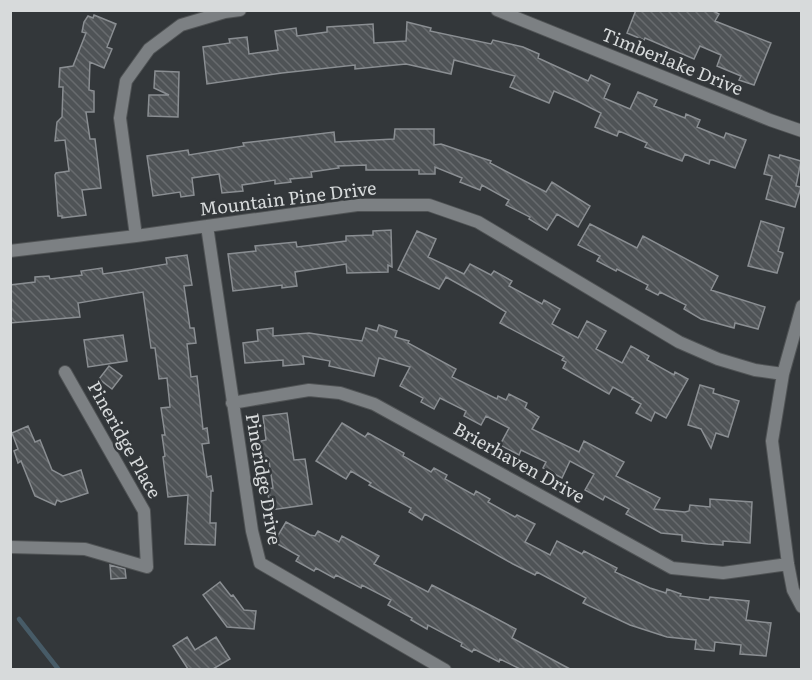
<svg xmlns="http://www.w3.org/2000/svg" width="812" height="680" viewBox="0 0 812 680" font-family="Literata,serif">
	<style>
		.lines { fill: none; stroke-linecap: round; stroke-linejoin: round }
		.stream { stroke: #475b67; stroke-width: 4.5 }
		.building { fill: url(#building-back-hatch); stroke: #8a8e92; stroke-width: 1.5 }
		.street-casing { stroke: #505355; stroke-width: 14 }
		.street { stroke: #7c8083; stroke-width: 12 }
		.labels { text-anchor: middle; stroke-width: 5; stroke-linejoin: round; paint-order: stroke }
		.street-label { font-size: 18px; fill: #d7dadb; stroke: #33373a }
	</style>
	<defs>
		<pattern id="building-back-hatch" width="6" height="6" patternUnits="userSpaceOnUse" patternTransform="scale(1.5)"><rect width="6" height="6" fill="#4f5356"/><path d="M-1 5l2 2M0 0l6 6M5-1l2 2" fill="none" stroke="#686b6e"/></pattern>
	</defs>
	<rect width="100%" height="100%" fill="#33373a"/>
	<g class="lines">
		<!-- stream -->
		<path class="stream" d="M 19,619 L 59,670"/>
	</g>
	<!-- building -->
	<path class="building" d="M 636,10 L 712,10 L 719,14 L 715,21 L 771,43 L 754,85 L 739,80 L 741,76 L 717,66 L 721,55 L 700,46 L 694,59 L 645,38 L 644,40 L 627,33 Z
		M 94,15 L 116,24 L 107,47 L 112,49 L 104,68 L 90,62 L 89,90 L 94,91 L 94,112 L 86,112 L 90,139 L 95,139 L 101,188 L 82,190 L 86,215 L 62,218 L 62,216 L 58,216 L 55,175 L 56,173 L 69,171 L 65,140 L 55,141 L 57,122 L 62,117 L 63,87 L 59,87 L 60,68 L 73,66 L 86,33 L 82,32 L 84,22 L 88,16 L 93,18 Z
		M 407,22 L 431,28 L 430,31 L 491,44 L 493,40 L 523,47 L 539,54 L 538,58 L 588,81 L 591,75 L 610,84 L 604,98 L 630,109 L 638,92 L 657,100 L 654,106 L 685,118 L 686,114 L 700,120 L 697,127 L 724,138 L 726,133 L 746,140 L 735,168 L 713,160 L 710,160 L 709,164 L 685,154 L 682,161 L 645,147 L 647,143 L 619,131 L 617,136 L 595,127 L 601,113 L 579,102 L 554,91 L 549,103 L 510,87 L 515,76 L 454,60 L 451,74 L 406,64 L 355,69 L 355,65 L 282,73 L 207,84 L 203,47 L 230,43 L 229,39 L 247,37 L 249,54 L 278,50 L 275,31 L 296,28 L 297,36 L 327,32 L 327,27 L 373,24 L 374,43 L 406,41 Z
		M 155,71 L 179,72 L 178,117 L 148,116 L 149,95 L 169,95 L 154,88 Z
		M 395,129 L 434,129 L 434,145 L 441,144 L 491,161 L 490,163 L 546,192 L 552,182 L 590,206 L 578,227 L 557,214 L 547,230 L 529,219 L 530,217 L 506,205 L 509,200 L 482,185 L 480,190 L 460,182 L 462,178 L 435,167 L 435,174 L 419,174 L 419,170 L 366,170 L 366,165 L 338,166 L 339,168 L 311,172 L 312,177 L 290,179 L 291,182 L 275,184 L 275,180 L 242,185 L 243,191 L 222,193 L 219,174 L 192,178 L 194,195 L 181,197 L 180,192 L 153,196 L 147,156 L 188,150 L 189,155 L 244,146 L 243,143 L 334,132 L 335,142 L 394,139 Z
		M 769,155 L 779,158 L 780,155 L 801,161 L 796,186 L 801,187 L 795,207 L 766,199 L 772,176 L 764,174 Z
		M 761,221 L 784,228 L 778,251 L 783,253 L 777,273 L 748,266 Z
		M 590,224 L 637,248 L 643,236 L 718,276 L 711,290 L 765,307 L 758,329 L 735,323 L 734,328 L 701,319 L 684,309 L 686,305 L 660,292 L 658,295 L 646,289 L 648,285 L 617,269 L 616,271 L 597,261 L 600,256 L 578,245 Z
		M 391,230 L 392,267 L 388,265 L 388,272 L 347,273 L 346,264 L 295,272 L 297,286 L 282,288 L 282,285 L 233,291 L 228,254 L 256,251 L 255,246 L 296,242 L 297,247 L 346,241 L 346,236 L 373,235 L 373,231 Z
		M 417,231 L 436,239 L 428,257 L 464,274 L 470,264 L 491,275 L 494,271 L 512,281 L 509,286 L 542,304 L 544,300 L 560,309 L 552,324 L 578,338 L 587,321 L 606,331 L 596,349 L 622,363 L 631,346 L 649,356 L 647,360 L 674,375 L 675,372 L 688,379 L 666,418 L 655,412 L 651,421 L 636,413 L 641,404 L 632,399 L 633,398 L 613,387 L 609,394 L 563,368 L 566,362 L 562,360 L 564,357 L 500,323 L 506,312 L 480,296 L 446,277 L 439,289 L 398,270 Z
		M 187,255 L 192,285 L 184,286 L 190,328 L 194,328 L 196,343 L 187,344 L 191,377 L 197,376 L 203,429 L 207,428 L 209,443 L 202,444 L 207,477 L 211,476 L 213,491 L 211,491 L 210,523 L 216,523 L 215,545 L 185,544 L 188,495 L 168,497 L 163,457 L 165,456 L 162,435 L 165,435 L 161,408 L 170,407 L 167,378 L 159,379 L 155,348 L 151,348 L 143,292 L 78,303 L 80,317 L 10,323 L 10,285 L 35,282 L 35,277 L 49,276 L 50,279 L 82,275 L 81,271 L 102,268 L 103,274 L 130,270 L 167,264 L 166,258 Z
		M 379,325 L 397,331 L 395,337 L 409,341 L 408,343 L 456,369 L 452,377 L 497,399 L 498,396 L 506,400 L 509,394 L 527,403 L 525,408 L 539,417 L 532,429 L 579,452 L 584,441 L 624,462 L 616,476 L 660,498 L 654,509 L 685,512 L 689,511 L 690,505 L 710,507 L 710,499 L 752,502 L 750,543 L 723,541 L 723,545 L 708,544 L 682,541 L 682,535 L 661,533 L 626,514 L 629,509 L 605,496 L 603,500 L 585,490 L 594,474 L 570,461 L 562,478 L 543,468 L 546,462 L 521,450 L 519,455 L 500,445 L 509,428 L 486,416 L 481,425 L 464,416 L 466,411 L 440,398 L 434,409 L 421,402 L 423,398 L 400,386 L 410,367 L 379,358 L 374,376 L 329,366 L 330,361 L 303,356 L 304,364 L 283,366 L 283,360 L 245,363 L 243,343 L 258,341 L 257,330 L 273,328 L 273,336 L 309,333 L 362,341 L 366,328 L 377,331 Z
		M 123,335 L 127,361 L 88,367 L 84,340 Z
		M 109,366 L 122,376 L 112,389 L 99,379 Z
		M 700,385 L 714,389 L 713,393 L 739,401 L 728,437 L 716,433 L 711,448 L 701,429 L 688,425 Z
		M 287,413 L 294,460 L 305,459 L 312,504 L 271,510 L 267,489 L 273,488 L 269,461 L 264,462 L 261,441 L 266,440 L 263,416 Z
		M 342,423 L 365,437 L 368,433 L 404,453 L 403,456 L 431,472 L 434,468 L 447,475 L 445,479 L 474,495 L 476,491 L 490,499 L 488,502 L 515,517 L 517,515 L 535,524 L 525,542 L 550,555 L 557,541 L 582,554 L 584,551 L 617,568 L 615,572 L 650,588 L 666,593 L 667,589 L 681,594 L 680,596 L 709,600 L 710,597 L 749,601 L 746,620 L 771,623 L 766,656 L 740,654 L 741,645 L 715,642 L 714,651 L 695,649 L 696,640 L 667,637 L 630,625 L 583,603 L 586,598 L 537,572 L 535,575 L 513,564 L 425,514 L 422,520 L 409,512 L 411,508 L 369,485 L 371,483 L 351,471 L 346,479 L 316,461 Z
		M 28,426 L 35,442 L 40,440 L 52,470 L 63,476 L 81,470 L 88,493 L 61,502 L 57,500 L 55,505 L 35,496 L 21,461 L 18,463 L 14,451 L 18,449 L 12,433 Z
		M 286,522 L 310,535 L 315,536 L 318,531 L 339,542 L 342,536 L 379,556 L 374,564 L 428,592 L 432,585 L 480,610 L 516,629 L 512,638 L 570,669 L 520,669 L 500,659 L 499,662 L 474,649 L 472,652 L 461,646 L 462,643 L 428,625 L 427,629 L 411,620 L 412,618 L 388,605 L 391,600 L 362,585 L 361,588 L 336,575 L 334,578 L 316,568 L 314,571 L 296,561 L 299,556 L 274,542 Z
		M 110,565 L 125,569 L 126,578 L 111,579 Z
		M 220,582 L 231,596 L 233,595 L 244,610 L 256,611 L 254,629 L 227,627 L 203,595 Z
		M 187,637 L 195,650 L 216,637 L 230,659 L 213,669 L 188,669 L 173,646 Z"/>
	<g class="lines">
		<!-- street casing -->
		<g class="street-casing">
			<path id="street" d="M 497,10 L 770,120 L 802,131
				M 207,226 L 252,531 L 260,563 L 445,670
				M 136,236 L 120,118 L 126,81 L 149,49 L 181,25 L 225,12 L 240,10
				M 10,251 L 136,236 L 357,205 L 429,205 L 478,222 L 679,342 L 718,359 L 755,370 L 783,374
				M 802,306 L 783,374 L 772,441 L 788,564 L 793,590 L 802,607
				M 232,403 L 309,390 L 340,393 L 374,404 L 672,568 L 723,573 L 788,564
				M 10,547 L 85,549 L 147,567 L 144,511 L 65,372"/>
		</g>
		<!-- street -->
		<use href="#street" class="street"/>
	</g>
	<g class="labels">
		<!-- street labels -->
		<g class="street-label">
			<text transform="translate(672 62) rotate(22)" y="6">Timberlake Drive</text>
			<text transform="translate(288 199) rotate(-7)" y="6">Mountain Pine Drive</text>
			<text transform="translate(124 440) rotate(61)" y="6">Pineridge Place</text>
			<text transform="translate(519 463) rotate(29)" y="6">Brierhaven Drive</text>
			<text transform="translate(263 479) rotate(80)" y="6">Pineridge Drive</text>
		</g>
	</g>
	<!-- border -->
	<rect width="812" height="680" fill="none" stroke="#d7dadb" stroke-width="24"/>
</svg>
